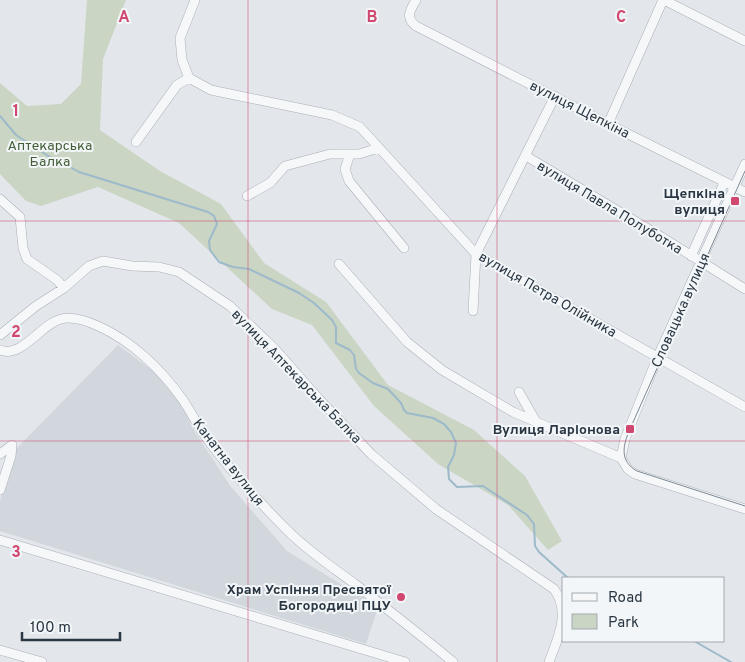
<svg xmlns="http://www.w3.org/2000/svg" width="745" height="662" viewBox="0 0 745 662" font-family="Overpass,sans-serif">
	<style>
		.built { fill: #d1d7dd }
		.green { fill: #cad5c4 }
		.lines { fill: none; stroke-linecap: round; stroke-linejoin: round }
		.stream { stroke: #9dbacb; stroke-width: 2 }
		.minor-casing { stroke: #a8afb5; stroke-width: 10 }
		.minor { stroke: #f5f7f9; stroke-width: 9 }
		.tram { stroke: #7c8995; stroke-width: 1 }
		.grid { fill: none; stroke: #d0476f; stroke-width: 1; stroke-opacity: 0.55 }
		.poi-dot { fill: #d0476f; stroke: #f2f6f8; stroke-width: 2 }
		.labels { text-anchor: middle; stroke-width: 4; stroke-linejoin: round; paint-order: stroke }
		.street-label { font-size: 14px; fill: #2a3743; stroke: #f2f6f8 }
		.park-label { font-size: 14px; fill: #445f37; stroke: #f2f6f8 }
		.poi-label { font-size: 14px; font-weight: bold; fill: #2a3743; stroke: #f2f6f8; text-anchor: end }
		.grid-label { font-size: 16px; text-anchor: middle; font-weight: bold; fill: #d0476f; stroke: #f2f6f8; stroke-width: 4; stroke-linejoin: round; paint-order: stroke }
	</style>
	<rect width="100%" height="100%" fill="#e3e7eb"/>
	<!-- built -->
	<path class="built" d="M 118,345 L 157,374 L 177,396 L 195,432 L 231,487 L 287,551 L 378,607 L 366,644 L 0,531 L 0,501 L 17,448 Z"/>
	<!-- green -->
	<path class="green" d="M 87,0 L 126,0 L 103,59 L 100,130 L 160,171 L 221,204 L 264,263 L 326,302 L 388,385 L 474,430 L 525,476 L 562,541 L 548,550 L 508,505 L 438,464 L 374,406 L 312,325 L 272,309 L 179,223 L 98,187 L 41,206 L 26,201 L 0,174 L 0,83 L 27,106 L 61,104 L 81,84 Z"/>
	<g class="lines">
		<!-- stream -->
		<path class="stream" d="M 0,116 L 16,135 L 59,163 L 61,162 L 79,172 L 208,212 L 214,216 L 217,224 L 209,241 L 210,250 L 219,262 L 233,267 L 249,269 L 299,293 L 314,303 L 332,320 L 336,327 L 336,343 L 350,350 L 354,355 L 356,369 L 359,373 L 373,383 L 388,389 L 401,403 L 404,410 L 407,413 L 433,418 L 444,424 L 451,432 L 456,443 L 454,455 L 448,467 L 449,479 L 457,487 L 483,486 L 527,515 L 534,524 L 535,546 L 539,552 L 568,578
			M 694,641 L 731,662"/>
		<!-- minor casing -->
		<g class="minor-casing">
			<path id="minor" d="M 195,0 L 180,38 L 182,60 L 189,78 L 211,90 L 332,115 L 360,127 L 476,254 L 745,407
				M 416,0 C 410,10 405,18 416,26 L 600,120 L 745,192
				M 664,0 L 745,41
				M 608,124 L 663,0
				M 136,142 L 177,85 L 189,78
				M 350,154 L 345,169 L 349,181 L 404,248
				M 526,156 L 660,236 L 745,289
				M 247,196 L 270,183 L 285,166 L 330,154 L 359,154 L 379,148
				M 0,199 L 20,217 L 23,248 L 27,259 L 57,280 L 64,288 L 89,266 L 103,261 L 132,266 L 159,267 L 179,272 L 230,306 L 274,348 L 319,399 L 371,454 L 436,509 L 554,589 C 571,612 558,638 549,662
				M 691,256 L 724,183
				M 339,264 L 407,342 L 442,370 L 513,412 L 621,458 L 628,469 L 635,474 L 745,509
				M 473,311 L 476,254 L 555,96
				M 0,335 L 36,306 L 64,288
				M 0,350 C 21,359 41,324 61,319 C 73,316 87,321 98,326 C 132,341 162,370 183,400 C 191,412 197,424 205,436 C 229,469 258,501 287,530 C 308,551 332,567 355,584 C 388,610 421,635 453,662
				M 519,392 L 535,420
				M 0,454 L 12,445
				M 621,458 L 625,439 L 658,356 L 745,164
				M 0,490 L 11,456 L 12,445
				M 0,540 L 405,662
				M 0,650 L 42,662"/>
		</g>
		<!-- minor -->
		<use href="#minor" class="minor"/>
		<!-- tram -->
		<path class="tram" d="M 745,171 L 630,429 C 623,445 619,461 637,471 L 745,506"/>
	</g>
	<!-- grid -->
	<path class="grid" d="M 248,0 L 248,662M 497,0 L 497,662M 0,221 L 745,221M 0,441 L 745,441"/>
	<!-- markers -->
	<g class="poi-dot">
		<rect x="730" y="196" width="10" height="10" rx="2.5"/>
		<rect x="625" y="424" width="10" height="10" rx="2.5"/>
		<circle cx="401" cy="597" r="5"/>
	</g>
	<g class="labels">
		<!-- street labels -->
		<g class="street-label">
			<text transform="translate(580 109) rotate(27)" y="5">вулиця Щепкіна</text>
			<text transform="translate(610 207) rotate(31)" y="5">вулиця Павла Полуботка</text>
			<text transform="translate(548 294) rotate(30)" y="5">вулиця Петра Олійника</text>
			<text transform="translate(680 310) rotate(-66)" y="5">Словацька вулиця</text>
			<text transform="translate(297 376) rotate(46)" y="5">вулиця Аптекарська Балка</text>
			<text transform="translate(229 462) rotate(52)" y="5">Канатна вулиця</text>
		</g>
		<!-- park labels -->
		<g class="park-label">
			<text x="50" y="150">Аптекарська<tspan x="50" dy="16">Балка</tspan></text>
		</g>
		<!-- poi labels -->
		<g class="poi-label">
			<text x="725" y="198">Щепкіна<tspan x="725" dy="16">вулиця</tspan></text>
			<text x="620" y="434">Вулиця Ларіонова</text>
			<text x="391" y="594">Храм Успіння Пресвятої<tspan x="391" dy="16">Богородиці ПЦУ</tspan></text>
		</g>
	</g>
	<g class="grid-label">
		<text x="124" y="22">A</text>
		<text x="372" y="22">B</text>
		<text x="621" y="22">C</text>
		<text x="16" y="116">1</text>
		<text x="16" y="337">2</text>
		<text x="16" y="557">3</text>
	</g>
	<!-- legend -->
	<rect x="562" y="577" width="162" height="65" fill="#f2f6f8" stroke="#a2aab0"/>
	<rect x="572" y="593" width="25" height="8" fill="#f5f7f9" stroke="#a2aab0"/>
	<text x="608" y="602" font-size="15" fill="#2a3743">Road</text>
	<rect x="572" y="614" width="25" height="15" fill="#cad5c4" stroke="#a2aab0"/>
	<text x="608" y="627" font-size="15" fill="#2a3743">Park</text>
	<!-- scale -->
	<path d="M22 632v8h98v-8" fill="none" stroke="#2a3743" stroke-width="2.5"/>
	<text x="30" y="632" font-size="15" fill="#2a3743" stroke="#f2f6f8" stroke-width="4" paint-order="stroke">100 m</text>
</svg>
